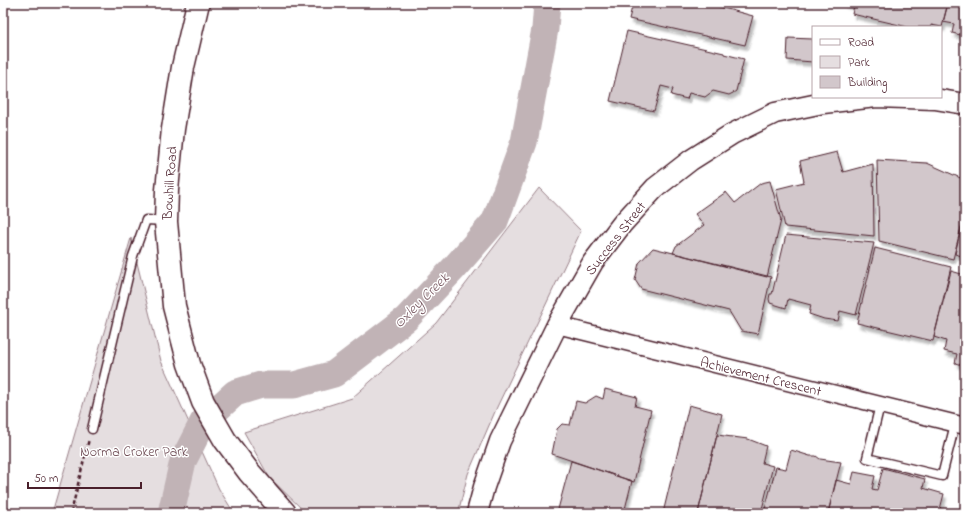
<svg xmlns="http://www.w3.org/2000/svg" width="968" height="516" viewBox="0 0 968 516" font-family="'Indie Flower',sans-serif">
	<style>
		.green { fill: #e5dee0; stroke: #987e86 }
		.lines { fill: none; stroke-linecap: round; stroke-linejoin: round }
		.river { stroke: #c1b3b6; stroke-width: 27 }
		.building { fill: #d2c7cb; stroke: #4a1f2b; filter: url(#shadow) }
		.service-casing { stroke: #4a1f2b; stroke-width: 11 }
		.minor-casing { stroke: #4a1f2b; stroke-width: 19 }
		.tertiary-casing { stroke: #4a1f2b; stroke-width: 23 }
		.secondary-casing { stroke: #4a1f2b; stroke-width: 25 }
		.path { stroke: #4a1f2b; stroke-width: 2.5; stroke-dasharray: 4 3; stroke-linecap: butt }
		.service { stroke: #fff; stroke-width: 8 }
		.minor { stroke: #fff; stroke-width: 16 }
		.tertiary { stroke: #fff; stroke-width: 20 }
		.secondary { stroke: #fff; stroke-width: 22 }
		.labels { text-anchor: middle; stroke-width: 3; stroke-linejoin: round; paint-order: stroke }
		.street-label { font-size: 14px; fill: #4a1f2b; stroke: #fff }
		.park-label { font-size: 14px; fill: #714f58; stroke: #fff }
		.water-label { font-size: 15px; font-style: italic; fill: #74535c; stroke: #fff }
	</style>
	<defs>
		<filter id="shadow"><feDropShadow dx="2.5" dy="4.5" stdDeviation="1" flood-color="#0004"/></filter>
	</defs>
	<rect width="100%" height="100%" fill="#fff"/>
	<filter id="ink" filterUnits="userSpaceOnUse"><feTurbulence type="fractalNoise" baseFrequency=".025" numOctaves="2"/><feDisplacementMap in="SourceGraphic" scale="8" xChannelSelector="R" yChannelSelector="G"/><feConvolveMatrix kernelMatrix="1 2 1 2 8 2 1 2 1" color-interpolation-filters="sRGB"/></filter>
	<g filter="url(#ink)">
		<!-- green -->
		<path class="green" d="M 539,188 L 581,231 L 497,407 L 468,474 L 458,513 L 306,513 L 269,477 L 244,432 L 352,398 L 436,323 Z
			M 131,238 L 161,361 L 219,489 L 234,513 L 52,513 Z"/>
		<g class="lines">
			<!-- river -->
			<path class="river" d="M 171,513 L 183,461 L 203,422 L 235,393 L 261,385 L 294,385 L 334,374 L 406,319 L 454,268 L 495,221 L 524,142 L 545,29 L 547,3"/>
		</g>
		<!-- building -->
		<path class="building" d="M 633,3 L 705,3 L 753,16 L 745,45 L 629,19 Z
			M 843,3 L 948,3 L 942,27 L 931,25 L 931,27 L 908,27 L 852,14 L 854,6 Z
			M 948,3 L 965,3 L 965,36 L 952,33 L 954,24 L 943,22 Z
			M 627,31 L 724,53 L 724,54 L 744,59 L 736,91 L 733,93 L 729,95 L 713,91 L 705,97 L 689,93 L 687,99 L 671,95 L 673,89 L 661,86 L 654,111 L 610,101 Z
			M 788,38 L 813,39 L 813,62 L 787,60 Z
			M 837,152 L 843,172 L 873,164 L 874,236 L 785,227 L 776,189 L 804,182 L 800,161 Z
			M 877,160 L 927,163 L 965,180 L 965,212 L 953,259 L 879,241 Z
			M 770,181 L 781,220 L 767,277 L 673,253 L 676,246 L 704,225 L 695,214 L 726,192 L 735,203 L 761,183 Z
			M 965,212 L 965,257 L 955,254 Z
			M 786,235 L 874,243 L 856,315 L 840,311 L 838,321 L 824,319 L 809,314 L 811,305 L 788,299 L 786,308 L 770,303 L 769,299 L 770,294 L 772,294 Z
			M 653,248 L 771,277 L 758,334 L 741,331 L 729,311 L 641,289 L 635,280 L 639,263 Z
			M 875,248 L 951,267 L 933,341 L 857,323 Z
			M 951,271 L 965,275 L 965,366 L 955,363 L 957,354 L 944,351 L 946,341 L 934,337 Z
			M 605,389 L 637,397 L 635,406 L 651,410 L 634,482 L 552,454 L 557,429 L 562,424 L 570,425 L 576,401 L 585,403 L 596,396 L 603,399 Z
			M 689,405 L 722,414 L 698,513 L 663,513 Z
			M 717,435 L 748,439 L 766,446 L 762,463 L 773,466 L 761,513 L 698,513 Z
			M 791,450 L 810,456 L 816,456 L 820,459 L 841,462 L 828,513 L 764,513 L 776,467 L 786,469 Z
			M 571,461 L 632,481 L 624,513 L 557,513 Z
			M 883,468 L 925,479 L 923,488 L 944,494 L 939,513 L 828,513 L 836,480 L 851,484 L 854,472 L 875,476 L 872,489 L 877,490 Z
			M 965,494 L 965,513 L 960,513 Z"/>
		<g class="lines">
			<!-- service casing -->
			<g class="service-casing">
				<path id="service" d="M 880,405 L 867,458 L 942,476 L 955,424
					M 92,429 L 133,256 L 146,220 L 165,221"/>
			</g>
			<!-- minor casing -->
			<g class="minor-casing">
				<path id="minor" d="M 557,325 L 965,426"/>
			</g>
			<!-- tertiary casing -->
			<g class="tertiary-casing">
				<path id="tertiary" d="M 876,97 L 935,99 L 965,104
					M 477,513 L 484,487 L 500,441 L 557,325 L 593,262 L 622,224 L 655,188 L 691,160 L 732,134 L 775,113 L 823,103 L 876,97"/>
			</g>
			<!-- secondary casing -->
			<g class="secondary-casing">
				<path id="secondary" d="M 198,3 L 183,67 L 173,129 L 167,190 L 166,222 L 174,306 L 189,364 L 203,402 L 225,440 L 249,472 L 285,513"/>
			</g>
			<!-- path -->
			<path class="path" d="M 71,513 L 89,439"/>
			<!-- service -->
			<use href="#service" class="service"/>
			<!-- minor -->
			<use href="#minor" class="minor"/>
			<!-- tertiary -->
			<use href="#tertiary" class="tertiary"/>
			<!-- secondary -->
			<use href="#secondary" class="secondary"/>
		</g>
	</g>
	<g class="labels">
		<!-- street labels -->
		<g class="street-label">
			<text transform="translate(169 183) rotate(-86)" y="5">Bowhill Road</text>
			<text transform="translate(615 238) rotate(-52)" y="5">Success Street</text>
			<text transform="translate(761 376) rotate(14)" y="5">Achievement Crescent</text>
		</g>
		<!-- park labels -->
		<g class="park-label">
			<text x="134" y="456">Norma Croker Park</text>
		</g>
		<!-- water labels -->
		<g class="water-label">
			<text transform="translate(421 300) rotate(-45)" y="5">Oxley Creek</text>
		</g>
	</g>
	<!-- margin -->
	<rect width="968" height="516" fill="none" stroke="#fff" stroke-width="16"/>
	<rect x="8" y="8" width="952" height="500" fill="none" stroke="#4a1f2b" stroke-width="1.5" filter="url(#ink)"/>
	<!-- legend -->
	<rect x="812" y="26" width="130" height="72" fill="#ffffff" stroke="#b7a5aa"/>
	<rect x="820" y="39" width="20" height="6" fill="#ffffff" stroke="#b7a5aa"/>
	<text x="848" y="46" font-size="12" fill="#4a1f2b">Road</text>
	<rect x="820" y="56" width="20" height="12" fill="#e5dee0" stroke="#b7a5aa"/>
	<text x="848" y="66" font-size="12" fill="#4a1f2b">Park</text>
	<rect x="820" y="76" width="20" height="12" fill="#d2c7cb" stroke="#b7a5aa"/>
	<text x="848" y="86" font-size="12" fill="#4a1f2b">Building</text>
	<!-- scale -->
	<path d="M28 482v6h113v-6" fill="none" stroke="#4a1f2b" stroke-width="2"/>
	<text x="34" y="482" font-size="12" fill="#4a1f2b" stroke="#ffffff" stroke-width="3" paint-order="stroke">50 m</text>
</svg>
